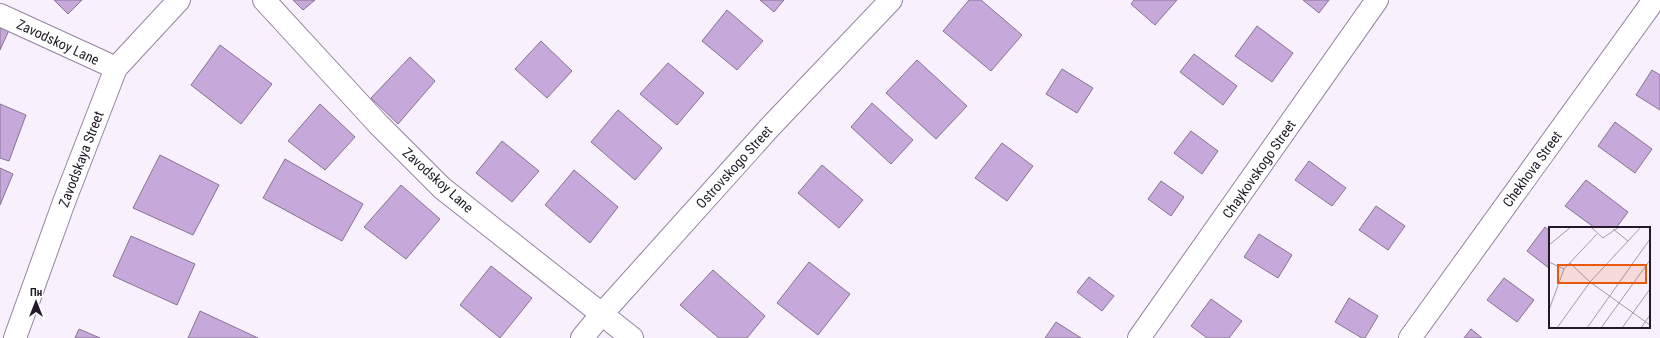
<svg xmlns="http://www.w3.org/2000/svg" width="1660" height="338" viewBox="0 0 1660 338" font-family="'Roboto Condensed',sans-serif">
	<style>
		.building { fill: #c7a8da; stroke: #857491 }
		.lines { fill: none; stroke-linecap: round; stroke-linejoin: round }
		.minor-casing { stroke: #9583a1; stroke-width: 24 }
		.minor { stroke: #fff; stroke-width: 22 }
		.labels { text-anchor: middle; stroke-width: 3; stroke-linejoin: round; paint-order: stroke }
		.street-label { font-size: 14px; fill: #221b27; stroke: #fff }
		.inset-road { fill: none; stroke: #a29ba7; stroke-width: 1 }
		.view { fill: #e8590c; fill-opacity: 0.15; stroke: #e8590c; stroke-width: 2 }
		.inset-edge { fill: none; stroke: #221b27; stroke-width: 2 }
	</style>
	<rect width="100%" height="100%" fill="#f8f0fd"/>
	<!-- building -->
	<path class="building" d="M 54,0 L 82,0 L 68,14 Z
		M 293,0 L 315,0 L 303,10 Z
		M 760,0 L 784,0 L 774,12 Z
		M 969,0 L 981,0 L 1022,35 L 991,71 L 943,31 Z
		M 1134,0 L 1177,0 L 1155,25 L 1131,4 Z
		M 1303,0 L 1329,0 L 1319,13 Z
		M 727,10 L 763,41 L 737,70 L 702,41 Z
		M 0,23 L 10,28 L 0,50 Z
		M 1257,26 L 1293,53 L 1272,82 L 1235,56 Z
		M 541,41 L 572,71 L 547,98 L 515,69 Z
		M 220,45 L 272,84 L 241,124 L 191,85 Z
		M 1194,54 L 1237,86 L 1223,105 L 1180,72 Z
		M 410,57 L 435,81 L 398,124 L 371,98 Z
		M 917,60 L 967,106 L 936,139 L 886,93 Z
		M 668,63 L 704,93 L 677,125 L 640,94 Z
		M 1062,69 L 1093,88 L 1077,113 L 1046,94 Z
		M 1652,70 L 1660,75 L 1660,110 L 1636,95 Z
		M 872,103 L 913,140 L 891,164 L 851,127 Z
		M 0,104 L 26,115 L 9,161 L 0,158 Z
		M 320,104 L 355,137 L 325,170 L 288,141 Z
		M 618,110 L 662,148 L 635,180 L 591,142 Z
		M 1615,122 L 1652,149 L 1635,173 L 1598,146 Z
		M 1191,131 L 1218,151 L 1202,174 L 1174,153 Z
		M 502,141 L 539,171 L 512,202 L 476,173 Z
		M 1002,143 L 1033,166 L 1007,201 L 975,178 Z
		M 160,155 L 219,185 L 193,235 L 133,208 Z
		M 285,159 L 363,204 L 342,241 L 263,198 Z
		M 1309,161 L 1346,188 L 1332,206 L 1295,180 Z
		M 822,165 L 863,200 L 839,228 L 798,193 Z
		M 0,168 L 13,174 L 0,205 Z
		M 574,170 L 618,207 L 590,243 L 545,205 Z
		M 1586,180 L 1628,212 L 1616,228 L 1595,228 L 1565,206 Z
		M 1161,181 L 1184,197 L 1171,216 L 1148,199 Z
		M 401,185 L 440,219 L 406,259 L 364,227 Z
		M 1376,206 L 1405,226 L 1388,250 L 1359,230 Z
		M 1545,227 L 1550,231 L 1550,269 L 1527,251 Z
		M 1259,234 L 1292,255 L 1278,278 L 1244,257 Z
		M 131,236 L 195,264 L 177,305 L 113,276 Z
		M 809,262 L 850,294 L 818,335 L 777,303 Z
		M 491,266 L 532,298 L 500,338 L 460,305 Z
		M 713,270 L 765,316 L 747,338 L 719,338 L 680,305 Z
		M 1089,277 L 1114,296 L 1102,311 L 1077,292 Z
		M 1504,278 L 1534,300 L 1517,322 L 1487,300 Z
		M 1349,298 L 1378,316 L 1365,338 L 1362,338 L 1335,322 Z
		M 1211,299 L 1242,321 L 1229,338 L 1207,338 L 1191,326 Z
		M 200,311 L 258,338 L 188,338 Z
		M 1056,322 L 1081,338 L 1045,338 Z
		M 79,329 L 100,338 L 75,338 Z
		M 1471,329 L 1482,338 L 1464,338 Z"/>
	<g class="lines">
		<!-- minor casing -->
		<g class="minor-casing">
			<path id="minor" d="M 264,0 L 379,125 L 442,188 L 632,338
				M 0,15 L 116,68
				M 15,338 L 64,202 L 116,68 L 179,0
				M 582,338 L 601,315 L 770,127 L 891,0
				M 1139,338 L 1377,0
				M 1410,338 L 1654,0"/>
		</g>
		<!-- minor -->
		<use href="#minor" class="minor"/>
	</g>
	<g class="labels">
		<!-- street labels -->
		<g class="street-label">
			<text transform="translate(58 42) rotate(25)" y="5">Zavodskoy Lane</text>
			<text transform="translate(81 159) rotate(-69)" y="5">Zavodskaya Street</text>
			<text transform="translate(734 167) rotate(-48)" y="5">Ostrovskogo Street</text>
			<text transform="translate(1259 169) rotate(-55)" y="5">Chaykovskogo Street</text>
			<text transform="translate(1532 169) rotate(-54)" y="5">Chekhova Street</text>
			<text transform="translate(438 180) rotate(42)" y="5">Zavodskoy Lane</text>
		</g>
	</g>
	<!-- overview -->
	<g transform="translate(1549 227)">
		<rect width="101" height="101" fill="#f8f0fd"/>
		<path class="inset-road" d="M 42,0 L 54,11 L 70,0M 64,2 L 79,14M 0,18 L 22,0M 0,35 L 15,42M 21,36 L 41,55 L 101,98M 0,83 L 15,42 L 48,7M 8,101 L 41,55 L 92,0M 38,101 L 101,12M 52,101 L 101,33M 73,101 L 101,62M 92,101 L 101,88"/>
		<path class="view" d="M 9,38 L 97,38 L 97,56 L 9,56 Z"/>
		<rect width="101" height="101" class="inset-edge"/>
	</g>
	<!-- north arrow -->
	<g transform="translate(36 302)" stroke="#ffffff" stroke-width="3" paint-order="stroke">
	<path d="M0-3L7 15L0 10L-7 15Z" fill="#221b27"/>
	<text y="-6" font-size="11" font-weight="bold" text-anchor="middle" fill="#221b27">Пн</text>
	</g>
</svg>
